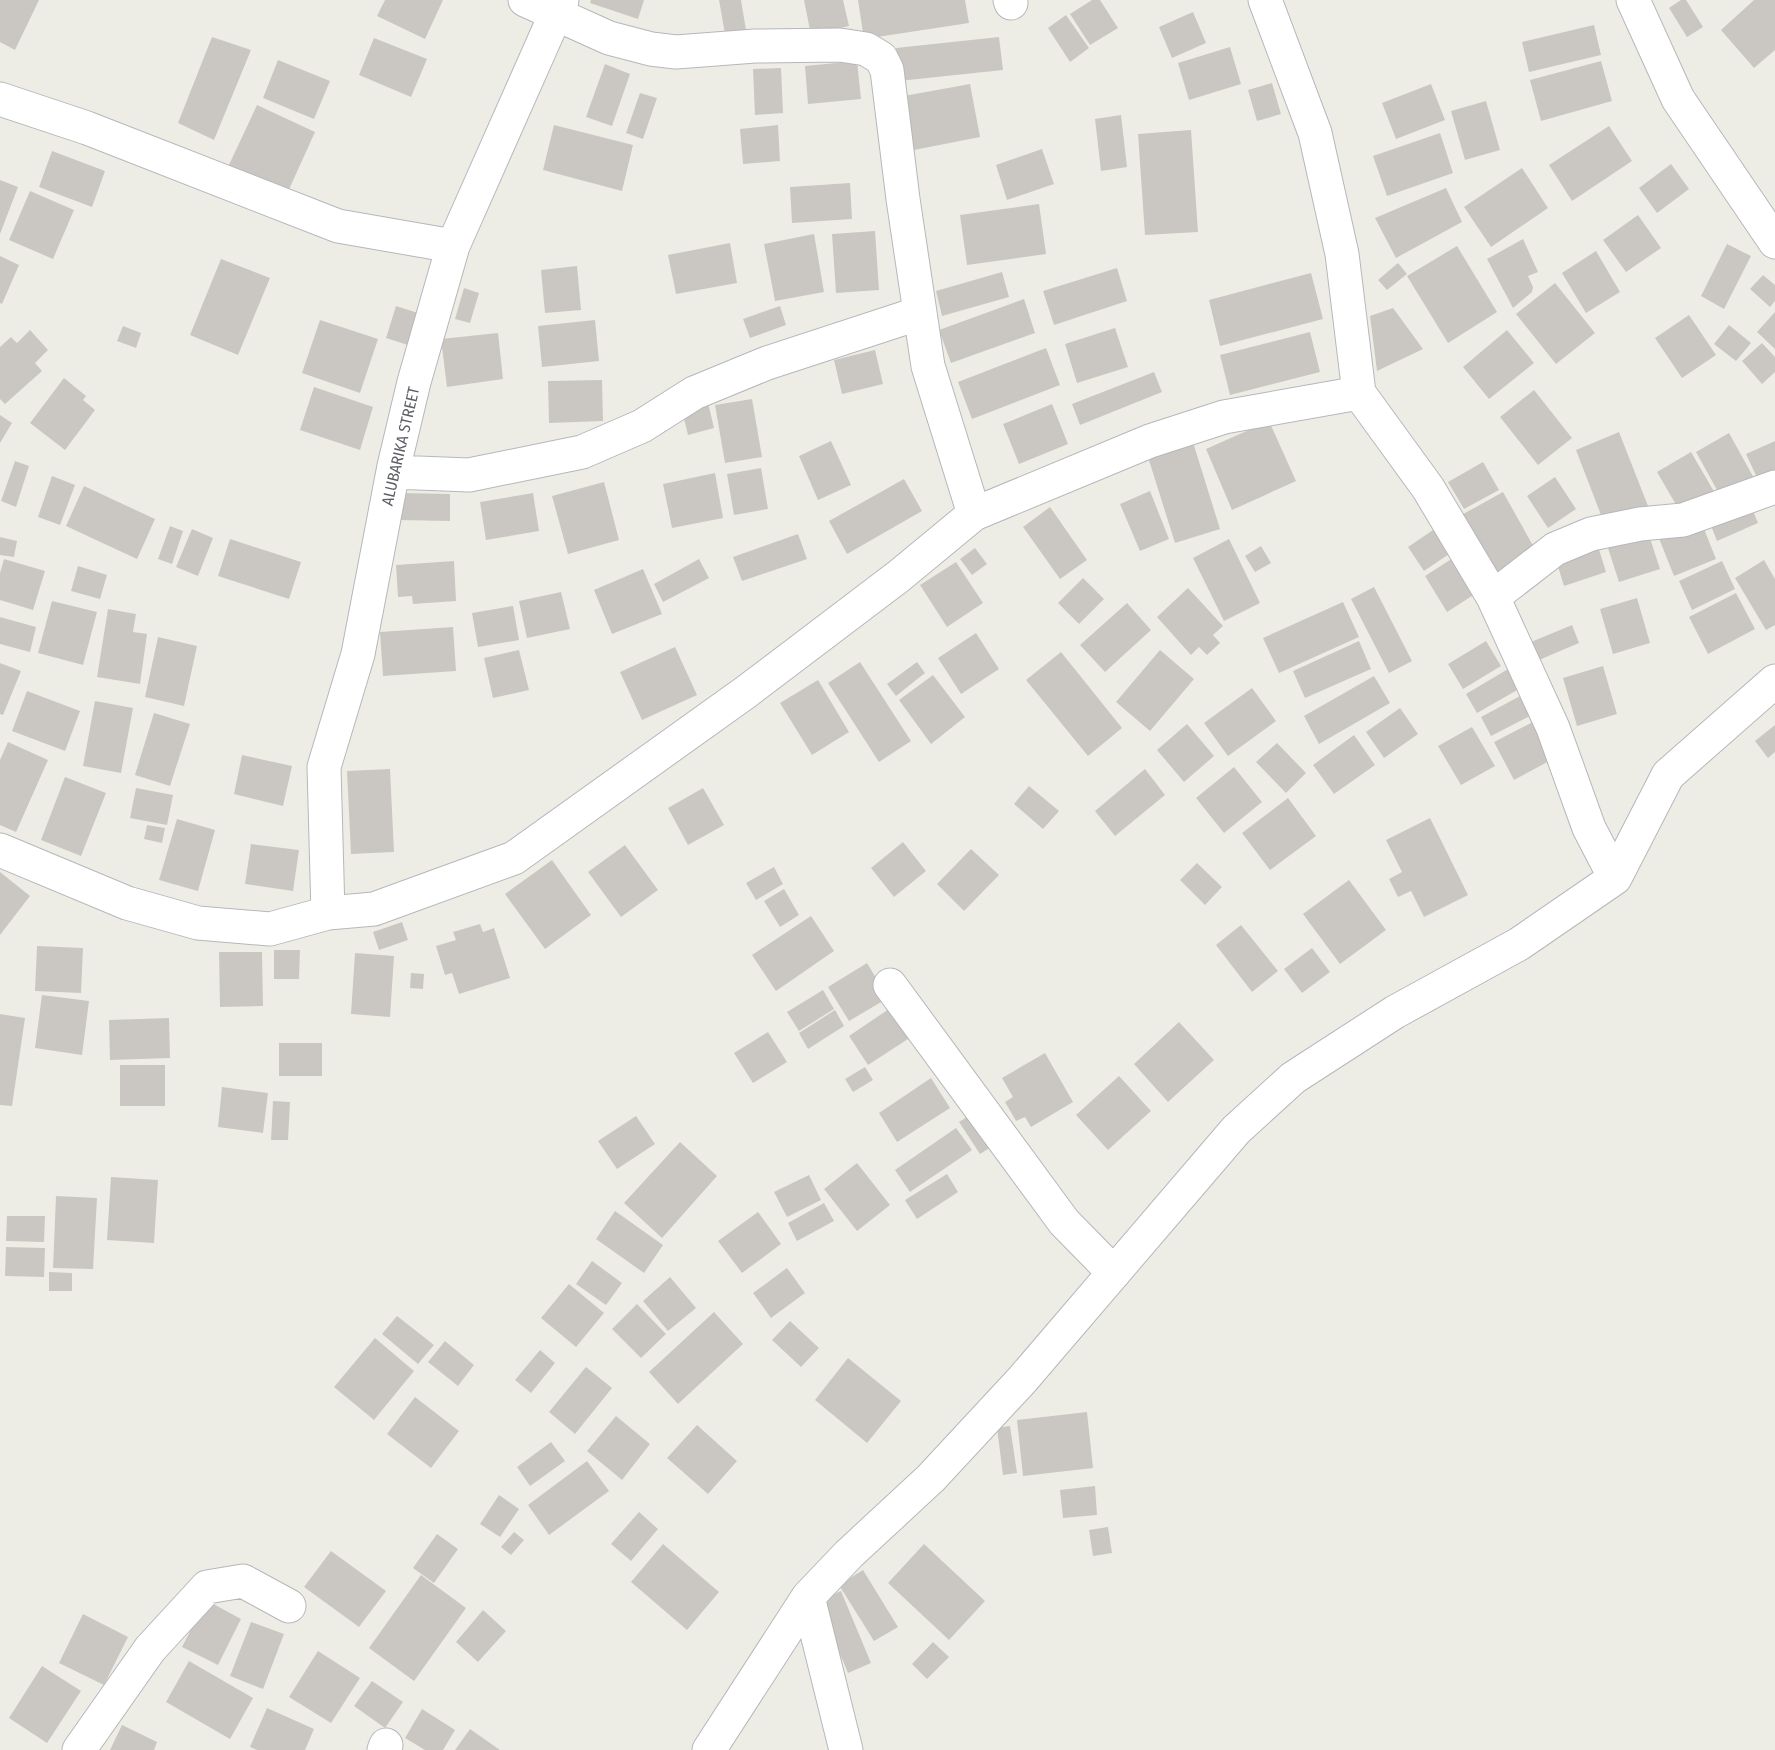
<svg xmlns="http://www.w3.org/2000/svg" width="1775" height="1750" viewBox="0 0 1775 1750" font-family="'Fira Sans Condensed',sans-serif">
	<style>
		.building { fill: #cac7c2 }
		.lines { fill: none; stroke-linecap: round; stroke-linejoin: round }
		.minor-casing { stroke: #b5b7bb; stroke-width: 35 }
		.minor { stroke: #fff; stroke-width: 33 }
		.labels { text-anchor: middle; stroke-width: 6; stroke-linejoin: round; paint-order: stroke }
		.street-label { font-size: 16px; fill: #5c5f65; stroke: #fff }
	</style>
	<rect width="100%" height="100%" fill="#eeede5"/>
	<!-- building -->
	<path class="building" d="M 0,0 L 39,0 L 15,50 L 0,42 Z
		M 385,0 L 443,0 L 425,39 L 377,16 Z
		M 591,0 L 644,0 L 638,19 L 590,3 Z
		M 719,0 L 741,0 L 746,30 L 725,34 Z
		M 804,0 L 843,0 L 849,26 L 811,35 Z
		M 858,0 L 965,0 L 969,23 L 864,39 Z
		M 1092,0 L 1100,0 L 1118,28 L 1090,45 L 1070,14 Z
		M 1681,0 L 1686,0 L 1703,27 L 1687,37 L 1669,8 Z
		M 1754,0 L 1775,0 L 1775,50 L 1754,68 L 1721,30 Z
		M 1193,12 L 1206,43 L 1172,58 L 1159,27 Z
		M 1066,15 L 1089,48 L 1070,62 L 1048,28 Z
		M 1594,25 L 1601,55 L 1529,72 L 1522,42 Z
		M 212,37 L 251,50 L 214,140 L 178,123 Z
		M 999,37 L 1003,70 L 899,81 L 896,48 Z
		M 374,38 L 427,59 L 411,97 L 359,75 Z
		M 1230,47 L 1241,84 L 1189,100 L 1178,63 Z
		M 278,60 L 330,81 L 314,119 L 263,98 Z
		M 857,61 L 861,99 L 808,104 L 805,66 Z
		M 1601,61 L 1612,101 L 1541,121 L 1530,80 Z
		M 605,64 L 630,74 L 612,126 L 586,117 Z
		M 781,68 L 783,113 L 755,115 L 753,69 Z
		M 1272,83 L 1281,114 L 1257,121 L 1248,90 Z
		M 970,84 L 980,137 L 914,150 L 904,96 Z
		M 1431,84 L 1445,120 L 1396,139 L 1382,103 Z
		M 640,93 L 657,98 L 643,139 L 626,133 Z
		M 1486,101 L 1500,150 L 1465,160 L 1451,111 Z
		M 257,105 L 315,132 L 286,196 L 227,169 Z
		M 1121,115 L 1127,167 L 1101,171 L 1095,119 Z
		M 554,125 L 633,145 L 622,191 L 543,170 Z
		M 778,125 L 780,161 L 743,164 L 740,129 Z
		M 1609,126 L 1632,161 L 1572,201 L 1549,165 Z
		M 1191,130 L 1198,232 L 1145,235 L 1138,134 Z
		M 1440,133 L 1453,173 L 1387,196 L 1373,156 Z
		M 1042,149 L 1054,184 L 1007,200 L 996,165 Z
		M 52,151 L 105,171 L 92,207 L 39,187 Z
		M 1671,164 L 1689,189 L 1657,213 L 1639,188 Z
		M 1522,168 L 1548,208 L 1491,247 L 1464,207 Z
		M 0,180 L 18,187 L 0,234 Z
		M 850,183 L 852,219 L 792,223 L 790,187 Z
		M 1446,188 L 1462,222 L 1396,258 L 1375,218 Z
		M 30,191 L 74,210 L 53,259 L 9,240 Z
		M 1039,204 L 1046,254 L 967,265 L 960,215 Z
		M 1638,215 L 1661,248 L 1626,272 L 1603,240 Z
		M 875,231 L 879,290 L 836,293 L 832,234 Z
		M 814,234 L 824,292 L 775,301 L 764,244 Z
		M 1523,239 L 1538,272 L 1528,276 L 1533,287 L 1532,292 L 1513,308 L 1487,259 Z
		M 730,243 L 737,283 L 676,294 L 668,255 Z
		M 1727,244 L 1751,256 L 1724,309 L 1701,296 Z
		M 1457,246 L 1497,312 L 1448,343 L 1407,276 Z
		M 1596,251 L 1620,292 L 1586,313 L 1562,273 Z
		M 0,256 L 19,265 L 2,304 L 0,303 Z
		M 221,259 L 270,278 L 238,355 L 190,335 Z
		M 1398,263 L 1407,274 L 1387,290 L 1378,280 Z
		M 577,266 L 581,310 L 545,313 L 541,270 Z
		M 1117,268 L 1127,301 L 1054,325 L 1043,291 Z
		M 1002,272 L 1009,297 L 942,316 L 936,291 Z
		M 1311,273 L 1323,319 L 1220,346 L 1209,300 Z
		M 1763,275 L 1775,285 L 1775,301 L 1770,307 L 1750,289 Z
		M 1555,283 L 1595,333 L 1556,364 L 1516,314 Z
		M 464,288 L 479,293 L 470,323 L 455,319 Z
		M 1024,299 L 1035,333 L 951,363 L 939,330 Z
		M 396,306 L 418,313 L 408,345 L 386,338 Z
		M 780,306 L 786,325 L 750,338 L 743,319 Z
		M 1393,308 L 1423,349 L 1377,371 L 1370,316 Z
		M 1775,312 L 1775,349 L 1757,332 Z
		M 1689,315 L 1716,355 L 1682,378 L 1655,338 Z
		M 320,320 L 378,339 L 360,393 L 302,373 Z
		M 595,320 L 599,361 L 542,367 L 538,326 Z
		M 1729,325 L 1751,343 L 1736,361 L 1714,344 Z
		M 123,326 L 141,333 L 136,348 L 117,341 Z
		M 1115,328 L 1128,367 L 1077,383 L 1065,344 Z
		M 30,330 L 48,350 L 35,363 L 42,371 L 5,404 L 0,399 L 0,347 L 11,337 L 17,343 Z
		M 1507,330 L 1534,363 L 1489,399 L 1463,367 Z
		M 1310,332 L 1320,372 L 1230,395 L 1220,355 Z
		M 498,333 L 503,379 L 447,387 L 441,339 Z
		M 1762,343 L 1775,357 L 1775,372 L 1762,384 L 1742,361 Z
		M 1046,348 L 1060,385 L 972,419 L 958,382 Z
		M 875,350 L 883,384 L 842,394 L 834,360 Z
		M 1154,372 L 1162,392 L 1080,425 L 1072,404 Z
		M 64,378 L 86,396 L 83,400 L 95,410 L 65,450 L 30,423 Z
		M 602,380 L 603,421 L 549,423 L 548,381 Z
		M 314,387 L 373,407 L 360,450 L 300,430 Z
		M 1534,390 L 1572,438 L 1538,465 L 1500,417 Z
		M 752,399 L 762,457 L 725,463 L 715,405 Z
		M 708,403 L 714,428 L 688,435 L 682,410 Z
		M 1052,404 L 1068,444 L 1019,464 L 1003,424 Z
		M 0,415 L 12,423 L 0,443 Z
		M 1269,421 L 1296,481 L 1232,510 L 1206,449 Z
		M 1619,432 L 1650,511 L 1606,528 L 1576,450 Z
		M 1729,433 L 1755,480 L 1722,499 L 1696,452 Z
		M 1192,439 L 1220,529 L 1175,543 L 1147,454 Z
		M 831,441 L 851,485 L 818,500 L 799,456 Z
		M 1775,441 L 1775,477 L 1760,484 L 1746,454 Z
		M 1691,452 L 1716,495 L 1682,515 L 1657,472 Z
		M 15,461 L 29,466 L 16,507 L 1,501 Z
		M 1483,462 L 1499,490 L 1464,509 L 1448,482 Z
		M 761,468 L 768,509 L 734,515 L 727,474 Z
		M 715,473 L 723,518 L 672,528 L 663,484 Z
		M 52,476 L 75,485 L 60,525 L 38,517 Z
		M 1555,477 L 1576,509 L 1548,528 L 1527,496 Z
		M 904,479 L 922,511 L 847,554 L 829,521 Z
		M 604,482 L 619,540 L 568,554 L 552,496 Z
		M 84,486 L 155,519 L 137,559 L 66,526 Z
		M 1150,491 L 1169,539 L 1140,551 L 1120,504 Z
		M 1503,492 L 1536,551 L 1489,577 L 1456,518 Z
		M 398,493 L 450,494 L 450,521 L 397,520 Z
		M 533,493 L 539,531 L 486,540 L 480,502 Z
		M 1749,501 L 1758,523 L 1717,541 L 1708,518 Z
		M 1050,507 L 1087,560 L 1060,579 L 1023,527 Z
		M 1700,519 L 1716,559 L 1674,576 L 1658,536 Z
		M 170,526 L 183,531 L 172,564 L 158,559 Z
		M 1436,528 L 1452,552 L 1424,571 L 1408,547 Z
		M 192,529 L 213,538 L 198,576 L 176,567 Z
		M 1647,529 L 1660,569 L 1619,582 L 1606,542 Z
		M 798,534 L 807,559 L 742,581 L 733,557 Z
		M 0,537 L 17,541 L 14,557 L 0,555 Z
		M 230,539 L 301,562 L 289,599 L 218,576 Z
		M 1229,539 L 1260,603 L 1224,621 L 1193,558 Z
		M 1597,543 L 1606,572 L 1564,586 L 1555,557 Z
		M 1261,546 L 1271,563 L 1255,572 L 1245,556 Z
		M 975,548 L 987,564 L 972,575 L 960,559 Z
		M 1453,558 L 1475,594 L 1447,612 L 1425,576 Z
		M 4,559 L 45,571 L 33,610 L 0,600 L 0,573 Z
		M 699,559 L 709,578 L 663,602 L 654,584 Z
		M 1764,560 L 1775,579 L 1775,625 L 1766,630 L 1735,578 Z
		M 454,561 L 456,601 L 413,604 L 412,596 L 398,597 L 396,565 Z
		M 1722,561 L 1735,589 L 1692,610 L 1679,581 Z
		M 956,562 L 983,603 L 947,627 L 920,585 Z
		M 78,566 L 107,575 L 100,599 L 71,591 Z
		M 643,569 L 662,614 L 612,634 L 594,590 Z
		M 1083,578 L 1104,599 L 1079,624 L 1058,603 Z
		M 1374,587 L 1412,661 L 1389,673 L 1351,599 Z
		M 1188,588 L 1223,626 L 1213,635 L 1220,643 L 1207,655 L 1199,647 L 1191,655 L 1157,617 Z
		M 561,592 L 570,629 L 527,638 L 519,601 Z
		M 1736,593 L 1755,629 L 1708,654 L 1689,617 Z
		M 1637,598 L 1650,643 L 1613,654 L 1600,609 Z
		M 52,601 L 97,612 L 83,665 L 38,653 Z
		M 1343,602 L 1359,637 L 1279,673 L 1263,638 Z
		M 1127,603 L 1151,630 L 1105,672 L 1080,645 Z
		M 513,606 L 519,640 L 478,647 L 472,613 Z
		M 108,609 L 136,614 L 133,632 L 147,634 L 140,684 L 97,677 Z
		M 0,617 L 36,627 L 30,652 L 0,644 Z
		M 1572,625 L 1579,643 L 1539,660 L 1531,642 Z
		M 453,627 L 456,671 L 383,676 L 380,632 Z
		M 976,633 L 999,669 L 961,694 L 938,658 Z
		M 158,637 L 197,646 L 184,706 L 145,697 Z
		M 1359,641 L 1371,669 L 1305,698 L 1293,671 Z
		M 1486,641 L 1501,666 L 1463,689 L 1448,664 Z
		M 675,647 L 697,695 L 642,720 L 620,672 Z
		M 519,650 L 529,690 L 493,698 L 484,658 Z
		M 1160,650 L 1194,679 L 1150,731 L 1116,702 Z
		M 1061,652 L 1122,728 L 1088,756 L 1026,680 Z
		M 860,662 L 911,741 L 879,762 L 828,683 Z
		M 917,662 L 925,673 L 896,696 L 887,684 Z
		M 0,663 L 21,671 L 3,715 L 0,714 Z
		M 1603,666 L 1617,714 L 1577,726 L 1563,678 Z
		M 1508,669 L 1519,689 L 1477,713 L 1466,694 Z
		M 933,675 L 965,717 L 931,744 L 899,700 Z
		M 1374,676 L 1390,703 L 1319,744 L 1304,716 Z
		M 818,680 L 849,732 L 812,755 L 780,703 Z
		M 1252,688 L 1276,721 L 1228,756 L 1204,723 Z
		M 27,691 L 80,711 L 65,751 L 12,731 Z
		M 1522,695 L 1532,715 L 1491,736 L 1481,717 Z
		M 95,701 L 133,708 L 121,773 L 83,766 Z
		M 1400,708 L 1418,734 L 1384,758 L 1366,732 Z
		M 154,713 L 190,724 L 170,786 L 135,775 Z
		M 1533,722 L 1553,759 L 1514,780 L 1494,742 Z
		M 1187,724 L 1214,756 L 1184,782 L 1157,750 Z
		M 1775,725 L 1775,752 L 1768,758 L 1755,741 Z
		M 1472,727 L 1495,766 L 1461,785 L 1438,746 Z
		M 1354,735 L 1375,765 L 1334,794 L 1313,765 Z
		M 8,742 L 48,760 L 16,832 L 0,825 L 0,760 Z
		M 1277,743 L 1306,773 L 1286,793 L 1256,762 Z
		M 242,755 L 292,766 L 283,806 L 234,794 Z
		M 1234,767 L 1262,802 L 1224,833 L 1196,798 Z
		M 390,769 L 394,852 L 351,854 L 347,771 Z
		M 1145,769 L 1165,795 L 1115,836 L 1095,811 Z
		M 65,777 L 106,793 L 81,856 L 41,840 Z
		M 1029,786 L 1059,811 L 1043,829 L 1014,804 Z
		M 136,788 L 173,795 L 167,825 L 130,818 Z
		M 703,788 L 724,825 L 688,845 L 668,808 Z
		M 1288,798 L 1316,836 L 1270,870 L 1242,833 Z
		M 1430,818 L 1468,895 L 1424,917 L 1411,891 L 1398,897 L 1389,879 L 1402,872 L 1386,840 Z
		M 177,819 L 215,830 L 198,891 L 159,880 Z
		M 147,825 L 165,828 L 162,843 L 144,839 Z
		M 903,842 L 926,871 L 894,897 L 871,868 Z
		M 251,844 L 299,850 L 293,891 L 245,884 Z
		M 625,845 L 658,890 L 621,917 L 588,872 Z
		M 971,849 L 999,875 L 964,911 L 937,884 Z
		M 552,860 L 591,915 L 545,949 L 505,894 Z
		M 1197,863 L 1222,887 L 1205,905 L 1180,880 Z
		M 774,867 L 783,884 L 756,900 L 746,883 Z
		M 0,872 L 30,896 L 0,935 Z
		M 1349,880 L 1386,930 L 1340,964 L 1303,914 Z
		M 784,889 L 799,915 L 780,927 L 764,901 Z
		M 811,916 L 834,951 L 776,991 L 752,955 Z
		M 402,922 L 408,940 L 379,950 L 373,932 Z
		M 480,924 L 483,932 L 494,928 L 510,978 L 459,994 L 452,973 L 445,975 L 436,946 L 456,940 L 453,932 Z
		M 1241,925 L 1278,971 L 1252,992 L 1216,945 Z
		M 37,946 L 83,948 L 81,993 L 35,991 Z
		M 1312,948 L 1330,972 L 1302,993 L 1284,969 Z
		M 274,950 L 300,950 L 299,979 L 274,979 Z
		M 219,952 L 262,952 L 263,1006 L 220,1007 Z
		M 355,953 L 394,956 L 390,1017 L 351,1014 Z
		M 867,963 L 888,998 L 849,1021 L 828,987 Z
		M 411,973 L 424,974 L 423,989 L 410,988 Z
		M 823,990 L 834,1009 L 799,1031 L 787,1012 Z
		M 42,995 L 89,1001 L 82,1055 L 35,1048 Z
		M 892,1007 L 911,1037 L 868,1065 L 849,1036 Z
		M 835,1010 L 844,1026 L 808,1049 L 799,1033 Z
		M 0,1014 L 25,1018 L 12,1106 L 0,1105 Z
		M 169,1018 L 170,1058 L 110,1060 L 109,1020 Z
		M 1179,1022 L 1214,1060 L 1168,1102 L 1134,1064 Z
		M 768,1032 L 787,1062 L 753,1083 L 734,1053 Z
		M 279,1043 L 322,1043 L 322,1076 L 279,1076 Z
		M 1045,1053 L 1073,1102 L 1031,1127 L 1025,1117 L 1016,1121 L 1005,1102 L 1013,1097 L 1002,1078 Z
		M 120,1065 L 165,1065 L 165,1106 L 120,1106 Z
		M 865,1067 L 873,1080 L 853,1092 L 845,1079 Z
		M 1119,1076 L 1151,1111 L 1108,1150 L 1076,1115 Z
		M 931,1078 L 950,1108 L 897,1142 L 879,1113 Z
		M 222,1087 L 268,1093 L 263,1133 L 218,1127 Z
		M 273,1101 L 290,1102 L 288,1140 L 271,1140 Z
		M 978,1110 L 999,1142 L 980,1154 L 959,1122 Z
		M 636,1116 L 655,1144 L 617,1169 L 598,1141 Z
		M 956,1128 L 972,1150 L 910,1192 L 895,1170 Z
		M 680,1142 L 717,1176 L 662,1238 L 624,1203 Z
		M 857,1163 L 890,1205 L 857,1231 L 824,1189 Z
		M 947,1174 L 958,1192 L 917,1219 L 905,1200 Z
		M 809,1175 L 821,1200 L 787,1217 L 774,1192 Z
		M 111,1177 L 158,1180 L 154,1243 L 107,1240 Z
		M 56,1196 L 97,1198 L 93,1269 L 53,1268 Z
		M 824,1203 L 834,1221 L 797,1241 L 788,1223 Z
		M 615,1211 L 663,1245 L 644,1273 L 596,1239 Z
		M 758,1212 L 781,1244 L 742,1273 L 718,1241 Z
		M 7,1216 L 45,1216 L 44,1242 L 6,1241 Z
		M 6,1247 L 45,1248 L 44,1277 L 5,1276 Z
		M 592,1261 L 622,1283 L 606,1305 L 576,1284 Z
		M 787,1268 L 805,1293 L 771,1318 L 753,1293 Z
		M 49,1272 L 72,1273 L 72,1291 L 49,1291 Z
		M 670,1277 L 696,1308 L 668,1331 L 643,1301 Z
		M 569,1284 L 604,1313 L 576,1347 L 541,1318 Z
		M 637,1304 L 666,1334 L 641,1358 L 612,1329 Z
		M 714,1312 L 743,1344 L 678,1404 L 649,1372 Z
		M 397,1316 L 434,1345 L 418,1364 L 382,1334 Z
		M 790,1321 L 819,1348 L 801,1367 L 772,1340 Z
		M 375,1338 L 414,1371 L 374,1420 L 334,1387 Z
		M 445,1341 L 474,1365 L 458,1386 L 428,1362 Z
		M 540,1350 L 555,1363 L 531,1393 L 515,1380 Z
		M 848,1358 L 901,1401 L 867,1443 L 815,1400 Z
		M 586,1367 L 612,1388 L 575,1434 L 549,1412 Z
		M 415,1397 L 459,1431 L 431,1468 L 387,1434 Z
		M 1087,1412 L 1093,1468 L 1023,1476 L 1017,1420 Z
		M 616,1416 L 650,1444 L 622,1480 L 587,1451 Z
		M 697,1425 L 737,1461 L 708,1494 L 667,1458 Z
		M 1010,1426 L 1017,1473 L 1003,1475 L 997,1428 Z
		M 551,1442 L 565,1461 L 530,1486 L 517,1467 Z
		M 587,1461 L 609,1491 L 549,1535 L 528,1505 Z
		M 1095,1486 L 1097,1515 L 1063,1518 L 1060,1490 Z
		M 499,1495 L 519,1509 L 500,1537 L 480,1524 Z
		M 639,1512 L 658,1529 L 631,1561 L 611,1544 Z
		M 1108,1527 L 1112,1553 L 1093,1556 L 1089,1530 Z
		M 514,1532 L 524,1540 L 511,1555 L 501,1547 Z
		M 437,1534 L 458,1549 L 434,1583 L 413,1568 Z
		M 663,1544 L 719,1592 L 687,1630 L 631,1582 Z
		M 924,1544 L 985,1601 L 949,1640 L 888,1583 Z
		M 331,1551 L 386,1591 L 359,1627 L 304,1587 Z
		M 863,1570 L 898,1627 L 874,1641 L 839,1585 Z
		M 421,1575 L 466,1608 L 414,1681 L 369,1648 Z
		M 841,1591 L 871,1663 L 848,1673 L 818,1601 Z
		M 206,1600 L 241,1619 L 218,1665 L 182,1647 Z
		M 483,1610 L 506,1631 L 478,1662 L 456,1642 Z
		M 83,1614 L 128,1637 L 104,1685 L 59,1663 Z
		M 251,1622 L 284,1634 L 263,1689 L 230,1676 Z
		M 933,1642 L 949,1657 L 927,1679 L 912,1664 Z
		M 318,1651 L 360,1678 L 331,1723 L 289,1697 Z
		M 189,1661 L 253,1698 L 230,1739 L 166,1702 Z
		M 42,1666 L 81,1691 L 47,1743 L 9,1718 Z
		M 372,1681 L 403,1702 L 385,1728 L 354,1706 Z
		M 267,1708 L 314,1729 L 305,1750 L 257,1750 L 250,1747 Z
		M 422,1709 L 455,1730 L 443,1750 L 425,1750 L 405,1738 Z
		M 122,1725 L 157,1742 L 154,1750 L 110,1750 Z
		M 470,1729 L 500,1750 L 455,1750 Z"/>
	<g class="lines">
		<!-- minor casing -->
		<g class="minor-casing">
			<path id="minor" d="M 525,0 L 609,38 L 651,49 L 676,52 L 755,46 L 840,45 L 866,49 L 881,58 L 887,70 L 903,199 L 928,366 L 974,514
				M 1010,0 L 1011,3
				M 1265,0 L 1315,133 L 1342,254 L 1359,393 L 1428,488 L 1493,597 L 1553,728 L 1589,828 L 1615,878
				M 1633,0 L 1678,99 L 1775,242
				M 0,99 L 87,128 L 338,226 L 453,246
				M 393,472 L 469,475 L 582,452 L 642,426 L 694,393 L 767,363 L 920,313
				M 1493,597 L 1555,549 L 1591,534 L 1640,524 L 1683,520 L 1775,487
				M 0,850 L 127,903 L 198,923 L 270,929 L 328,913 L 374,909 L 514,858 L 746,692 L 899,576 L 974,514 L 1150,441 L 1224,417 L 1359,393
				M 328,913 L 324,767 L 358,654 L 394,466 L 414,382 L 453,246 L 562,0
				M 890,985 L 1064,1222 L 1114,1273
				M 808,1597 L 846,1750
				M 79,1750 L 150,1649 L 207,1587 L 243,1581 L 289,1606
				M 384,1750 L 386,1745
				M 709,1750 L 808,1597 L 849,1554 L 931,1478 L 1022,1380 L 1236,1130 L 1293,1078 L 1395,1012 L 1519,944 L 1615,878 L 1668,775 L 1775,681"/>
		</g>
		<!-- minor -->
		<use href="#minor" class="minor"/>
	</g>
	<g class="labels">
		<!-- street labels -->
		<g class="street-label">
			<text transform="translate(400 446) rotate(-77)" y="6">ALUBARIKA STREET</text>
		</g>
	</g>
</svg>
